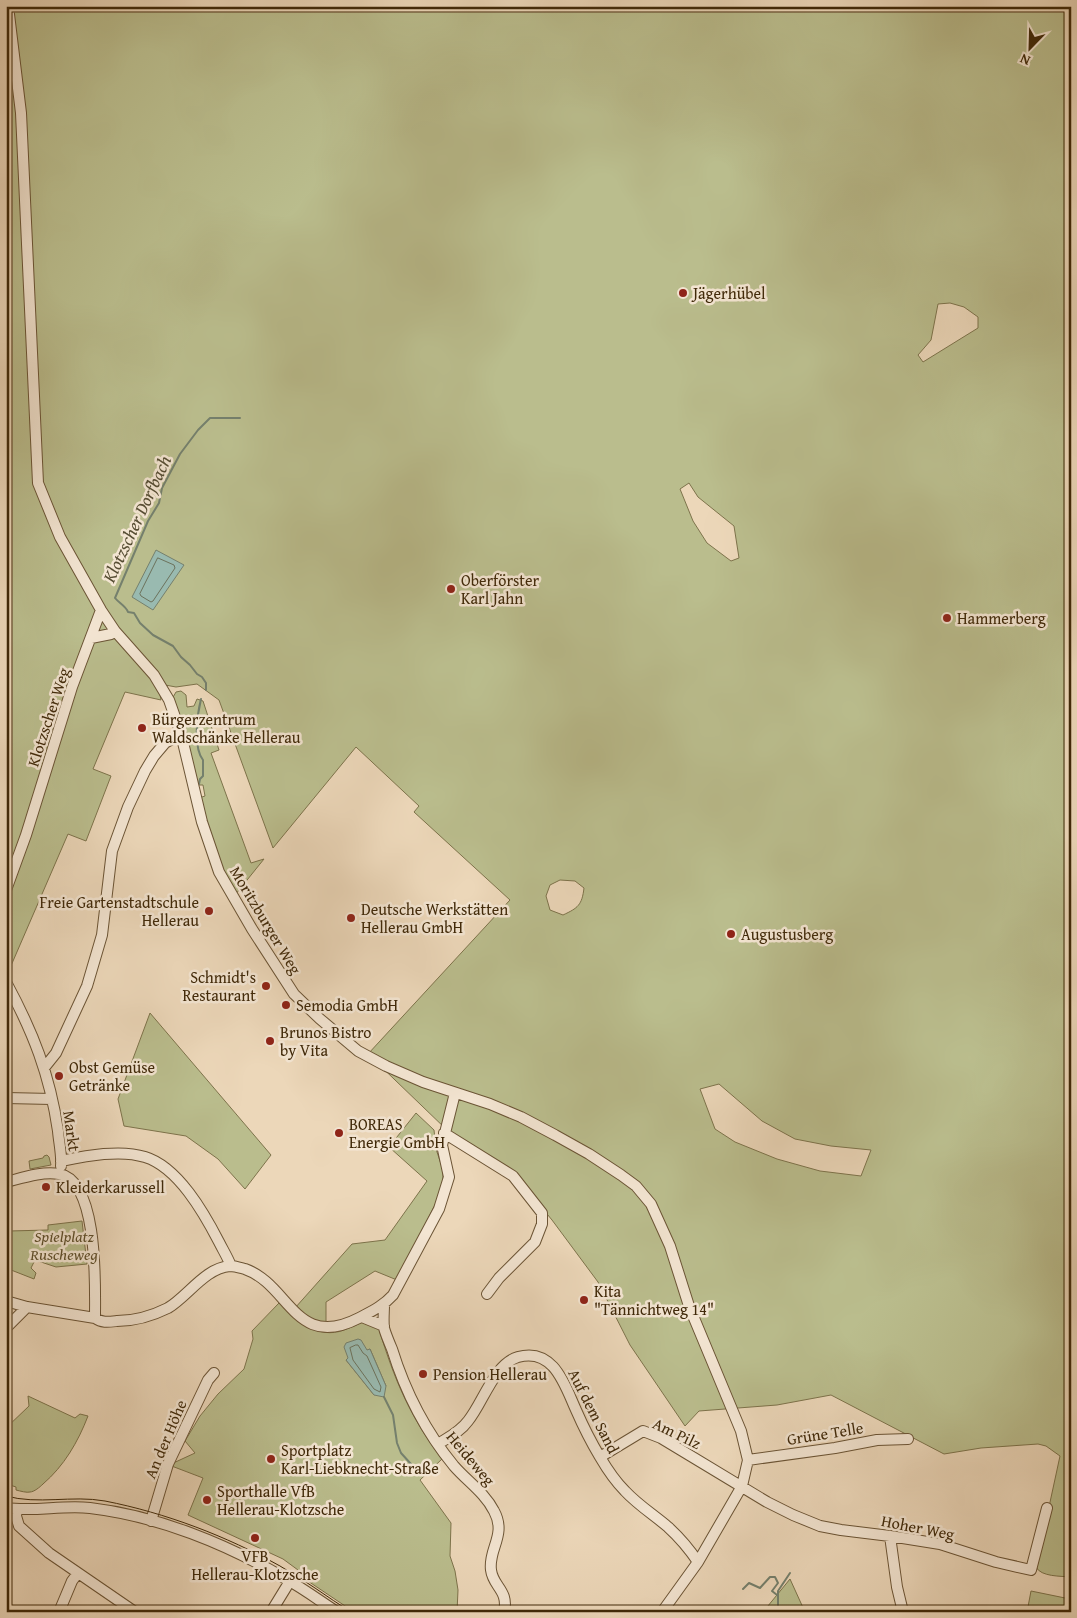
<svg xmlns="http://www.w3.org/2000/svg" width="1077" height="1618" viewBox="0 0 1077 1618" font-family="'Gentium Book Plus',serif">
	<style>
		.green { fill: #babd8d; stroke: #7d734b; fill-rule: evenodd }
		.water { fill: #99bab0; stroke: #75806d }
		.lines { fill: none; stroke-linecap: round; stroke-linejoin: round }
		.shore { stroke: #6c725c; stroke-width: 1 }
		.stream { stroke: #75806d; stroke-width: 2 }
		.minor-casing { stroke: #6b5435; stroke-width: 12 }
		.minor { stroke: #f3e5d2; stroke-width: 10 }
		.tram { stroke: #402909; stroke-width: 1 }
		.poi-dot { fill: #8f2418; stroke: #f3e5d2; stroke-width: 2 }
		.labels { text-anchor: middle; stroke-width: 5; stroke-linejoin: round; paint-order: stroke }
		.poi-label { font-size: 16px; fill: #402909; stroke: #f3e5d2; text-anchor: start }
		.street-label { font-size: 16px; fill: #402909; stroke: #f3e5d2 }
		.park-label { font-size: 16px; font-style: italic; fill: #5e4e2a; stroke: #f3e5d2 }
		.water-label { font-size: 18px; font-style: italic; fill: #564d33; stroke: #f3e5d2 }
	</style>
	<rect width="100%" height="100%" fill="#ecd7b9"/>
	<filter id="stains"><feTurbulence type="fractalNoise" baseFrequency=".004" numOctaves="4"/><feColorMatrix values="0 0 0 0 .2 0 0 0 0 .09 0 0 0 0 .02 0 0 0 .5 -.17"/></filter>
	<radialGradient id="worn" r=".72"><stop offset=".6" stop-color="#630" stop-opacity="0"/><stop offset="1" stop-color="#630" stop-opacity=".3"/></radialGradient>
	<!-- green -->
	<path class="green" d="M 6,6 L 1071,6 L 1071,1577 C 1061,1576 1041,1577 1036,1567 L 1060,1456 L 1046,1446 L 1038,1444 L 981,1448 L 944,1454 L 831,1395 L 777,1405 L 699,1411 L 685,1426 L 630,1345 L 598,1282 L 552,1220 L 514,1174 L 448,1131 L 368,1054 L 510,900 L 414,812 L 419,806 L 356,747 L 273,848 L 219,700 L 197,684 L 176,687 L 165,685 L 159,689 L 161,700 L 125,692 L 93,769 L 111,776 L 86,841 L 68,834 L 10,968 L 6,960 ZM 950,303 L 964,307 L 978,317 L 978,328 L 923,362 L 918,355 L 931,340 L 938,304 ZM 689,483 L 698,497 L 734,526 L 739,558 L 731,561 L 707,543 L 693,521 L 680,489 ZM 560,880 L 575,881 L 584,888 C 582,905 578,908 563,915 L 550,910 L 546,896 L 550,885 ZM 719,1084 L 762,1121 L 795,1139 L 831,1146 L 871,1150 L 861,1176 L 820,1171 L 777,1159 L 735,1142 L 715,1129 L 700,1089 Z
		M 181,691 L 186,695 L 187,707 L 194,706 L 197,699 L 203,701 L 219,750 L 211,753 L 251,863 L 264,859 L 235,895 L 225,879 L 199,798 L 205,796 L 203,785 L 196,785 L 172,699 L 176,692 Z
		M 150,1013 L 271,1155 L 245,1189 L 218,1159 L 186,1136 L 124,1126 L 118,1099 Z
		M 416,1113 L 434,1130 L 436,1149 L 443,1170 L 443,1189 L 397,1280 L 375,1271 L 326,1302 L 326,1323 L 311,1320 L 295,1308 L 352,1244 L 385,1240 L 427,1181 L 389,1147 Z
		M 47,1155 L 49,1157 L 51,1165 L 30,1169 L 29,1161 L 43,1158 L 44,1156 Z
		M 82,1221 L 87,1264 L 56,1267 L 35,1260 L 31,1268 L 36,1273 L 34,1279 L 6,1268 L 10,1260 L 9,1231 L 48,1230 L 48,1225 Z
		M 279,1303 C 295,1320 318,1340 344,1330 C 350,1328 356,1325 362,1322 L 379,1329 C 394,1379 410,1417 442,1459 L 420,1480 L 451,1523 L 450,1556 L 455,1571 L 458,1590 L 457,1612 L 354,1612 L 296,1573 L 298,1570 L 283,1559 L 188,1515 L 203,1478 L 169,1465 L 195,1453 L 185,1441 L 200,1416 L 218,1394 L 244,1369 L 253,1339 L 252,1331 ZM 370,1349 L 386,1386 L 374,1395 L 346,1360 Z
		M 28,1396 L 75,1418 L 80,1414 L 88,1416 C 78,1442 64,1466 43,1484 C 40,1487 34,1492 30,1492 C 27,1493 20,1491 16,1490 L 16,1487 L 10,1485 L 9,1489 L 6,1489 L 6,1428 L 29,1406 Z
		M 790,1579 L 805,1612 L 763,1612 Z
		M 1031,1591 L 1070,1599 L 1071,1594 L 1071,1612 L 1027,1612 Z"/>
	<!-- water -->
	<path class="water" d="M 156,550 L 184,565 L 153,610 L 132,597 Z
		M 358,1339 L 361,1340 L 367,1350 L 370,1349 L 386,1386 L 384,1397 L 374,1395 L 346,1360 L 348,1358 L 344,1347 L 346,1343 Z"/>
	<g class="lines">
		<!-- shore -->
		<path class="shore" d="M 158,558 L 174,565 L 175,568 L 153,601 L 151,602 L 141,596 L 140,594 Z
			M 356,1345 L 358,1345 L 363,1353 L 367,1356 L 381,1387 L 380,1392 L 374,1389 L 353,1360 L 350,1348 Z"/>
		<!-- stream -->
		<path class="stream" d="M 206,690 L 206,683 L 202,677 L 197,674 L 190,665 L 181,657 L 173,646 L 153,635 L 140,623 L 134,613 L 128,612 C 126,606 119,603 115,598 L 148,521 L 159,503 L 162,488 L 180,454 L 198,430 L 210,418 L 240,418
			M 199,784 L 200,779 L 203,776 L 203,760 C 193,747 197,715 201,699
			M 384,1397 L 393,1415 L 397,1443 L 401,1453 L 420,1474
			M 743,1589 L 749,1583 L 760,1588 L 770,1577 L 775,1577 L 778,1583 L 772,1591 L 777,1595
			M 778,1612 L 778,1591 L 790,1573"/>
		<!-- minor casing -->
		<g class="minor-casing">
			<path id="minor" d="M 8,6 L 21,113 L 38,483 L 60,537 L 101,610 L 115,631 L 154,675 L 169,700 L 181,734 L 202,822 L 219,872 L 252,929 L 294,994 L 320,1019 L 358,1051 L 386,1066 L 423,1082 L 490,1104 L 521,1117 L 555,1135 L 589,1154 L 621,1175 L 636,1186 L 651,1204 L 670,1246 L 689,1306 L 741,1431 L 748,1460 L 742,1486 L 698,1562 L 662,1612
				M 91,638 L 111,634 L 115,631
				M 6,890 L 26,835 L 72,687 L 101,610
				M 6,982 C 33,1032 50,1075 58,1131 C 59,1143 62,1155 61,1166
				M 44,1068 L 56,1053 L 87,986 L 102,935 L 112,851 L 128,807 L 145,771 L 154,756 L 165,743 L 181,734
				M 6,1098 L 52,1099
				M 444,1133 L 513,1176 L 542,1213 L 542,1224 L 535,1242 L 499,1278 L 487,1294
				M 61,1161 C 86,1156 120,1149 145,1157 C 178,1167 204,1213 219,1242 C 223,1250 228,1258 231,1266
				M 6,1182 C 22,1178 42,1171 59,1174 C 99,1181 95,1287 95,1318
				M 6,1301 L 27,1307 L 95,1318 C 102,1323 108,1322 117,1321 C 134,1321 152,1316 168,1308 C 188,1296 205,1268 230,1266 C 235,1266 241,1268 245,1269 C 290,1285 295,1351 359,1318 C 372,1311 383,1306 393,1295 L 439,1209 L 449,1177 L 442,1145 L 455,1093
				M 384,1305 C 384,1312 383,1320 384,1328 C 386,1335 389,1342 392,1349 C 405,1391 426,1432 454,1466 C 467,1481 485,1493 494,1511 C 507,1535 488,1549 491,1570 C 493,1587 509,1590 504,1612
				M 362,1317 L 384,1326
				M 6,1328 L 27,1307
				M 438,1444 C 449,1437 460,1432 468,1421 C 483,1403 494,1364 518,1357 C 554,1347 565,1386 576,1410 C 583,1426 591,1442 600,1457 C 607,1469 615,1481 625,1491 C 638,1505 654,1515 668,1527 C 679,1537 690,1550 698,1562
				M 600,1457 L 643,1431 L 661,1438 L 767,1502 L 793,1515 L 820,1526 L 841,1530 L 890,1536 L 940,1544 L 996,1562 L 1031,1570 L 1047,1508
				M 748,1460 L 835,1448 L 877,1440 L 908,1439
				M 6,1508 C 34,1512 62,1505 90,1508 C 158,1516 227,1544 286,1579 C 304,1589 320,1601 337,1612
				M 17,1509 L 16,1516 L 19,1526 L 49,1553 L 135,1612
				M 151,1521 L 168,1464 L 208,1380 L 214,1373
				M 890,1536 L 897,1587 L 903,1612
				M 59,1612 L 72,1581 L 78,1573
				M 271,1612 L 290,1581"/>
		</g>
		<!-- minor -->
		<use href="#minor" class="minor"/>
		<!-- tram -->
		<path class="tram" d="M 6,1496 C 38,1505 72,1495 105,1501 C 166,1513 226,1536 280,1566 C 305,1580 327,1597 351,1612"/>
	</g>
	<!-- markers -->
	<g class="poi-dot">
		<circle cx="683" cy="293" r="5"/>
		<circle cx="451" cy="589" r="5"/>
		<circle cx="947" cy="618" r="5"/>
		<circle cx="142" cy="728" r="5"/>
		<circle cx="209" cy="911" r="5"/>
		<circle cx="351" cy="918" r="5"/>
		<circle cx="731" cy="934" r="5"/>
		<circle cx="266" cy="986" r="5"/>
		<circle cx="286" cy="1005" r="5"/>
		<circle cx="270" cy="1041" r="5"/>
		<circle cx="59" cy="1076" r="5"/>
		<circle cx="339" cy="1133" r="5"/>
		<circle cx="46" cy="1187" r="5"/>
		<circle cx="584" cy="1300" r="5"/>
		<circle cx="423" cy="1374" r="5"/>
		<circle cx="271" cy="1459" r="5"/>
		<circle cx="207" cy="1500" r="5"/>
		<circle cx="255" cy="1538" r="5"/>
	</g>
	<g class="labels">
		<!-- poi labels -->
		<g class="poi-label">
			<text x="693" y="299">Jägerhübel</text>
			<text x="461" y="586">Oberförster<tspan x="461" dy="18">Karl Jahn</tspan></text>
			<text x="957" y="624">Hammerberg</text>
			<text x="152" y="725">Bürgerzentrum<tspan x="152" dy="18">Waldschänke Hellerau</tspan></text>
			<text x="199" y="908" text-anchor="end">Freie Gartenstadtschule<tspan x="199" dy="18">Hellerau</tspan></text>
			<text x="361" y="915">Deutsche Werkstätten<tspan x="361" dy="18">Hellerau GmbH</tspan></text>
			<text x="741" y="940">Augustusberg</text>
			<text x="256" y="983" text-anchor="end">Schmidt's<tspan x="256" dy="18">Restaurant</tspan></text>
			<text x="296" y="1011">Semodia GmbH</text>
			<text x="280" y="1038">Brunos Bistro<tspan x="280" dy="18">by Vita</tspan></text>
			<text x="69" y="1073">Obst Gemüse<tspan x="69" dy="18">Getränke</tspan></text>
			<text x="349" y="1130">BOREAS<tspan x="349" dy="18">Energie GmbH</tspan></text>
			<text x="56" y="1193">Kleiderkarussell</text>
			<text x="594" y="1297">Kita<tspan x="594" dy="18">"Tännichtweg 14"</tspan></text>
			<text x="433" y="1380">Pension Hellerau</text>
			<text x="281" y="1456">Sportplatz<tspan x="281" dy="18">Karl-Liebknecht-Straße</tspan></text>
			<text x="217" y="1497">Sporthalle VfB<tspan x="217" dy="18">Hellerau-Klotzsche</tspan></text>
			<text x="255" y="1562" text-anchor="middle">VFB<tspan x="255" dy="18">Hellerau-Klotzsche</tspan></text>
		</g>
		<!-- street labels -->
		<g class="street-label">
			<text transform="translate(48 717) rotate(-72)" y="6">Klotzscher Weg</text>
			<text transform="translate(266 920) rotate(59)" y="6">Moritzburger Weg</text>
			<text transform="translate(72 1131) rotate(82)" y="6">Markt</text>
			<text transform="translate(594 1411) rotate(63)" y="6">Auf dem Sand</text>
			<text transform="translate(677 1433) rotate(26)" y="6">Am Pilz</text>
			<text transform="translate(825 1433) rotate(-9)" y="6">Grüne Telle</text>
			<text transform="translate(165 1439) rotate(-67)" y="6">An der Höhe</text>
			<text transform="translate(471 1458) rotate(50)" y="6">Heideweg</text>
			<text transform="translate(918 1527) rotate(11)" y="6">Hoher Weg</text>
		</g>
		<!-- park labels -->
		<g class="park-label">
			<text x="64" y="1242">Spielplatz<tspan x="64" dy="18">Ruscheweg</tspan></text>
		</g>
		<!-- water labels -->
		<g class="water-label">
			<text transform="translate(137 519) rotate(-65)" y="6">Klotzscher Dorfbach</text>
		</g>
	</g>
	<!-- margin -->
	<rect width="1077" height="1618" fill="none" stroke="#ecd7b9" stroke-width="25"/>
	<rect x="8" y="8" width="1062" height="1603" fill="none" stroke="#402909" stroke-width="2.5"/>
	<rect x="12" y="12" width="1052" height="1593" fill="none" stroke="#402909"/>
	<!-- north arrow -->
	<g transform="translate(1030 48) rotate(203)" stroke="#f3e5d2" stroke-width="4" paint-order="stroke">
	<path d="M0-4L9 19L0 12L-9 19Z" fill="#402909"/>
	<text y="-8" font-size="14" font-weight="bold" text-anchor="middle" fill="#402909">N</text>
	</g>
	<rect width="100%" height="100%" filter="url(#stains)"/>
	<rect width="100%" height="100%" fill="url(#worn)"/>
</svg>
